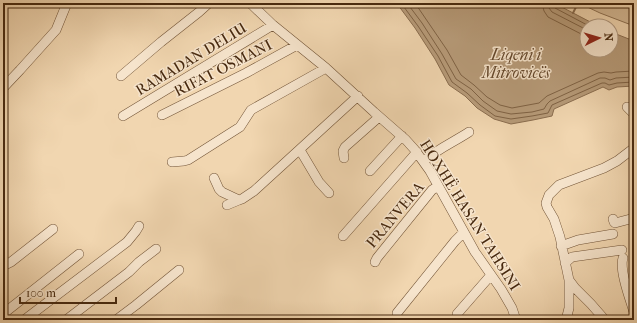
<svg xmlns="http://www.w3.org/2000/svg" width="637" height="323" viewBox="0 0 637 323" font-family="'IM FELL French Canon',serif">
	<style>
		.green { fill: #d4b995; stroke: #8e7152 }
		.water { fill: #b79b79; stroke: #8a6d4f }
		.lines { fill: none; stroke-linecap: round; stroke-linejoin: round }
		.shore { stroke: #7f6244; stroke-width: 1 }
		.stream { stroke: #8a6d4f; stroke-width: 2 }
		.minor-casing { stroke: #725437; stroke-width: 10 }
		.minor { stroke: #f6e4cc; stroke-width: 9 }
		.labels { text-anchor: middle; stroke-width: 3; stroke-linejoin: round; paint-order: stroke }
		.street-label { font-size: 15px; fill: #47290f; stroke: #f6e4cc }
		.water-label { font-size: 16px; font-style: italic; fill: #63462a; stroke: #f6e4cc }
	</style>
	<rect width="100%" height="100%" fill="#f1d6b0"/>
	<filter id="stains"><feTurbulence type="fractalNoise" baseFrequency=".005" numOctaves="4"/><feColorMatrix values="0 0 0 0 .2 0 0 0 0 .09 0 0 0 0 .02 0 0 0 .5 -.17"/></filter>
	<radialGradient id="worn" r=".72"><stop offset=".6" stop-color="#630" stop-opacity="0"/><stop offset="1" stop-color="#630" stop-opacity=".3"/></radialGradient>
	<!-- green -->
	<path class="green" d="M 579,3 L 618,3 L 634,9 L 634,26 L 600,13 Z"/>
	<!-- water -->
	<path class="water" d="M 395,3 L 554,3 L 598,26 L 587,26 L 587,50 L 611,50 L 611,32 L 634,41 L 634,86 L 617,87 L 609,90 L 603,87 L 554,109 L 552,116 L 533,120 L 511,124 L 494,119 L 477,108 L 465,96 L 449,85 L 435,59 L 415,28 L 398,5 Z"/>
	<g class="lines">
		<!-- shore -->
		<path class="shore" d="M 401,3 L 418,26 L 438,56 L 452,82 L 467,93 L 480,105 L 495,116 L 511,119 L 532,116 L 548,113 L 552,105 L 602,83 L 605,83 L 609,85 L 617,83 L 634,82
			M 407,3 L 422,23 L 442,54 L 456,79 L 471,89 L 483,101 L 497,111 L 511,114 L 532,112 L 544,109 L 547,104 L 550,101 L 600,78 L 605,78 L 610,80 L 616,78 L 634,77
			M 415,3 L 447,50 L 461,75 L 474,85 L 487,97 L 500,105 L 512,108 L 539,103 L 547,96 L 598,73 L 604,72 L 611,73 L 616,72 L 634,71
			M 542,3 L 544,11 L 548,17 L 587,37
			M 548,3 L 549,8 L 552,12 L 587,30
			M 553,3 L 554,6 L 555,8 L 589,26"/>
		<!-- stream -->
		<path class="stream" d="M 573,13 L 578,3"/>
		<!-- minor casing -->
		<g class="minor-casing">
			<path id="minor" d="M 250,3 L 273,25 L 326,68 L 374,112 L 406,140 L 415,150 L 430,171 L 475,252 L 501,289 L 512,308 L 516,320
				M 121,76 L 161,42 L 199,12 L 209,3
				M 3,88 L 20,70 L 56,30 L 67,3
				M 627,107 L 634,114
				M 162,115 L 246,73 L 297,45
				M 123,116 L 273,25
				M 300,150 L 319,182 L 329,193
				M 344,158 L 343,151 L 345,147 L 379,117
				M 424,161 C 437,149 454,142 469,132
				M 172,162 L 184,161 L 188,160 L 240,127 L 251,110 L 326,68
				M 370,171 L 402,136
				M 214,178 L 219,189 L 222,192 L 239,200
				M 227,205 L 239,200 L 242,199 L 254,191 L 288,160 L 358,96
				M 613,219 L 614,222 L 615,223 L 634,218
				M 343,236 L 417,152
				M 561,246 L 578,240 L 613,234
				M 623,258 C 619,270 630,299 634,312
				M 375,262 L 377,258 L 432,190 L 438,186
				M 565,263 L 572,257 L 622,250
				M 3,265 L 7,264 L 11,262 L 53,229
				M 397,313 L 455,241 L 463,233
				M 3,314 L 79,254
				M 457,314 L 491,275
				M 24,320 L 127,242 L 136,231 L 139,226
				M 66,320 L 129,272 L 139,262 L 156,249
				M 116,320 L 136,305 L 179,270
				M 566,320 L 569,308 L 569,280
				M 605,320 L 591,304 L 575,288 L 569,280 L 560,237 L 554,219 L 547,207 L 546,203 L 549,195 L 559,185 L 604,168 L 617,161 L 634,148"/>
		</g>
		<!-- minor -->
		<use href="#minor" class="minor"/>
	</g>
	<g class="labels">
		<!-- street labels -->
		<g class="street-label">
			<text transform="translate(191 59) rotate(-31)" y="5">RAMADAN DELIU</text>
			<text transform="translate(223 68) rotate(-27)" y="5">RIFAT OSMANI</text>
			<text transform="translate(395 215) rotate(-50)" y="5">PRANVERA</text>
			<text transform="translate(470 215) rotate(58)" y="5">HOXHË HASAN TAHSINI</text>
		</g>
		<!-- water labels -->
		<g class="water-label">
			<text x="516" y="60">Liqeni i<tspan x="516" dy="18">Mitrovicës</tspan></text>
		</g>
	</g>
	<!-- margin -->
	<rect width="637" height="323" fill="none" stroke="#f1d6b0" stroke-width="16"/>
	<rect x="4" y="4" width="629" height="315" fill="none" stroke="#47290f" stroke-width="2"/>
	<rect x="8" y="8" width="621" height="307" fill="none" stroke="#47290f"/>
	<!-- north arrow -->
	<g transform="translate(599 38) rotate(85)"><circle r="19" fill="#f6e4cc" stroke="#b09980"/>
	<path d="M0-3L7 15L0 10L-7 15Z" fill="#8f2418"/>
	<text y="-6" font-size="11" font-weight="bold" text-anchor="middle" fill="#47290f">N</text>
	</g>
	<!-- scale -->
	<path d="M20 297v6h96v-6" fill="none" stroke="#47290f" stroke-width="2"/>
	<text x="26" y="297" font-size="12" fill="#47290f" stroke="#f6e4cc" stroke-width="3" paint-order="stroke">100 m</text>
	<rect width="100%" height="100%" filter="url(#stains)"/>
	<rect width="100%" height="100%" fill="url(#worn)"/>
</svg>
